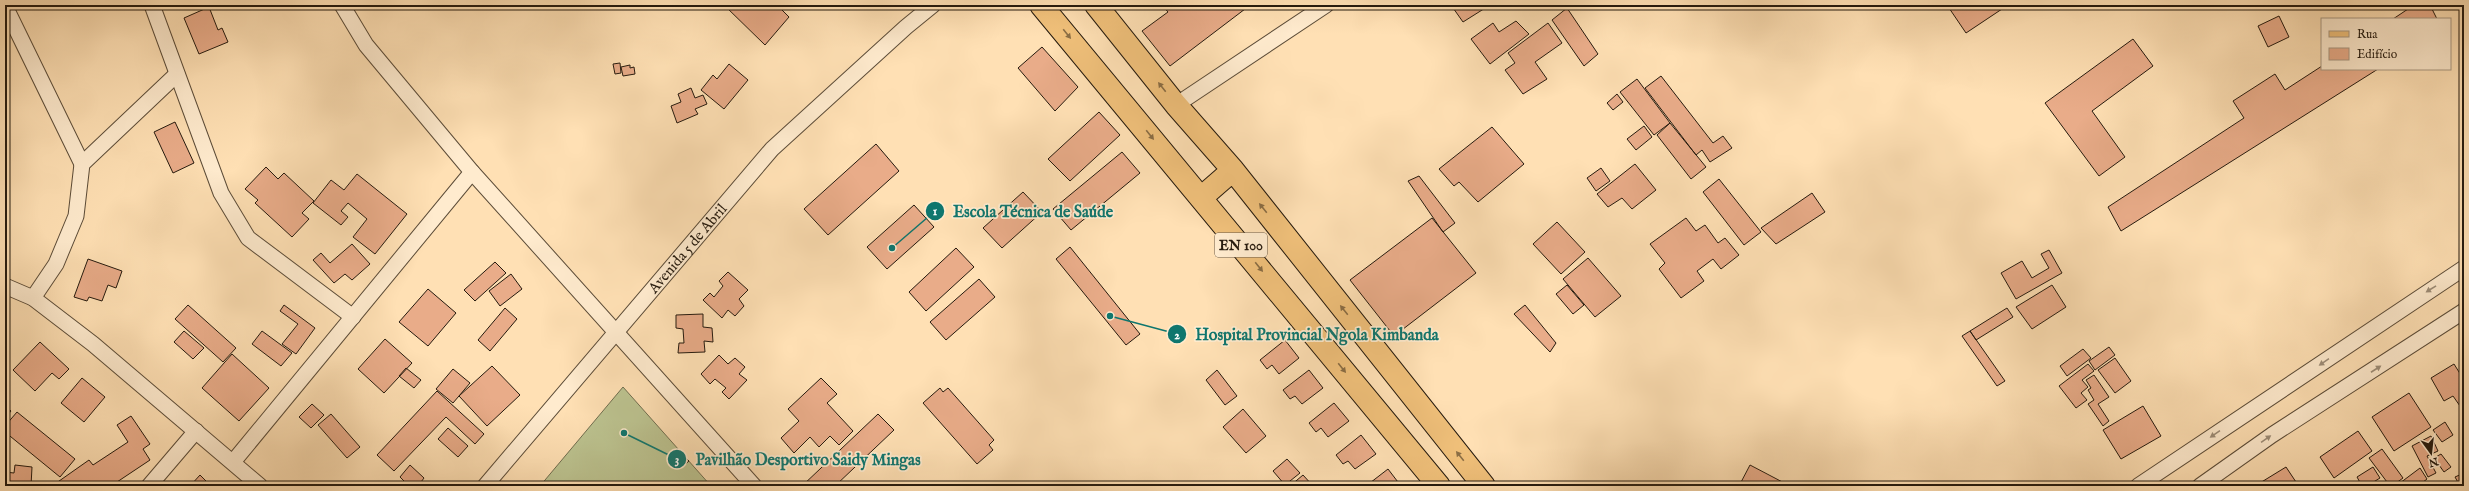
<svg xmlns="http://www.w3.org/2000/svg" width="2469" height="491" viewBox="0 0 2469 491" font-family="'IM FELL English',serif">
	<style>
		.pitch { fill: #bcc390; stroke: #706e4f }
		.building { fill: #e9ac89; stroke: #251a0e }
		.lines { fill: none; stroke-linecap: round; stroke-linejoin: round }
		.street-casing { stroke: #5c4c38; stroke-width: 17 }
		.primary-casing { stroke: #251a0e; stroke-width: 24 }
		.street { stroke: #ffebce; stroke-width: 15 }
		.primary { stroke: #f0c07a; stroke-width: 22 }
		.oneway { fill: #8a6d44 }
		.oneway2 { fill: #9d8d78 }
		.labels { text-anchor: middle; stroke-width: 3.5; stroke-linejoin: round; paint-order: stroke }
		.shield { fill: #ffebce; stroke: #665948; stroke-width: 1 }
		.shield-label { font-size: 14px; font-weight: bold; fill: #251a0e }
		.street-label { font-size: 15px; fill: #251a0e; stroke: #ffebce }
		.leader { fill: none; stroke: #0f766e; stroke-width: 1.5 }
		.callout-dot { fill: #0f766e; stroke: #ffebce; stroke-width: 1.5 }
		.mark-label { font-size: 12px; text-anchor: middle; font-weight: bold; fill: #fff }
		.callout-label { font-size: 16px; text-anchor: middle; font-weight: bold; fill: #0f766e; stroke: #ffebce; stroke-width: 3.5; stroke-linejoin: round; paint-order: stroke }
	</style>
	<rect width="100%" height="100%" fill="#ffe0b4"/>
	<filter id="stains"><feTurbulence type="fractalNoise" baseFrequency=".005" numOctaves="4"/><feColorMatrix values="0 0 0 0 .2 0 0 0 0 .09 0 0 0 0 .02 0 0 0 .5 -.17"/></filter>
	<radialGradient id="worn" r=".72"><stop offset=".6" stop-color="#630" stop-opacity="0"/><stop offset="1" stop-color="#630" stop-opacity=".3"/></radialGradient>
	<!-- pitch -->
	<path class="pitch" d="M 623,387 L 711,486 L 540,486 Z"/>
	<!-- building -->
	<path class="building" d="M 724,5 L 777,5 L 789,17 L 765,45 Z
		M 1162,5 L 1242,5 L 1245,9 L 1170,66 L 1142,31 L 1168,12 Z
		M 1451,5 L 1490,5 L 1463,22 Z
		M 1947,5 L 2008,5 L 1966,33 Z
		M 2414,5 L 2430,5 L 2437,19 L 2393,19 Z
		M 209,7 L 218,30 L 222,28 L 228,42 L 199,54 L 184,18 Z
		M 1567,8 L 1598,54 L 1584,66 L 1552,20 Z
		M 2279,16 L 2289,37 L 2268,47 L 2258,26 Z
		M 1516,21 L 1529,34 L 1490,64 L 1471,39 L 1493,23 L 1499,32 Z
		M 1548,23 L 1562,43 L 1535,62 L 1547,79 L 1523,94 L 1505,70 L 1515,63 L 1508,53 Z
		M 2133,39 L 2153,66 L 2092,111 L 2125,157 L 2099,176 L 2045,103 Z
		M 1042,47 L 1078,87 L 1055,111 L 1018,68 Z
		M 620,63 L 621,73 L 615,74 L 613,64 Z
		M 729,64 L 748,80 L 724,109 L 701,90 L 713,75 L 717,79 Z
		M 630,65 L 630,68 L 634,67 L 635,74 L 623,76 L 621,67 Z
		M 2322,66 L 2322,69 L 2378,69 L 2121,231 L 2108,207 L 2244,118 L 2233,101 L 2275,74 L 2285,90 Z
		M 1661,76 L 1713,143 L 1723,136 L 1732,148 L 1710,162 L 1702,150 L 1696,155 L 1645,88 Z
		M 1637,79 L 1670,123 L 1654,135 L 1620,92 Z
		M 691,88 L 695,98 L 703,95 L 707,104 L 695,109 L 698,114 L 677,123 L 671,106 L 681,102 L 678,94 Z
		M 1617,94 L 1623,102 L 1613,110 L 1607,103 Z
		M 1099,112 L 1120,135 L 1070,181 L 1048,159 Z
		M 175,122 L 194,163 L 173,173 L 154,132 Z
		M 1670,123 L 1706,167 L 1691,179 L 1657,135 Z
		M 1644,126 L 1652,137 L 1636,150 L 1627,139 Z
		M 1492,127 L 1524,164 L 1478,202 L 1459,182 L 1454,186 L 1439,169 Z
		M 876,144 L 899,171 L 828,235 L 804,209 Z
		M 1122,152 L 1140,173 L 1071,230 L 1053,209 Z
		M 1635,164 L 1656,190 L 1632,209 L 1622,198 L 1608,207 L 1597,194 Z
		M 266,167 L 278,179 L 284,173 L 314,201 L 302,213 L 309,219 L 292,237 L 255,203 L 258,200 L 245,189 Z
		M 1601,168 L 1610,181 L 1596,191 L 1587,178 Z
		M 357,174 L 407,214 L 375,254 L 353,237 L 367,219 L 348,203 L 341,211 L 348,217 L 341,225 L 313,203 L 331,180 L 344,190 Z
		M 1419,176 L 1455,223 L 1443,232 L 1408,181 Z
		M 1719,179 L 1761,232 L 1744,245 L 1703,192 Z
		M 1023,192 L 1042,212 L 1002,248 L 983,228 Z
		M 1812,193 L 1825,212 L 1776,244 L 1761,228 Z
		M 914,205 L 934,227 L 887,269 L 867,247 Z
		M 1432,218 L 1476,273 L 1394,336 L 1350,280 Z
		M 1686,218 L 1696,231 L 1705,225 L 1718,243 L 1725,238 L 1739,255 L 1721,269 L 1713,259 L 1697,271 L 1704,281 L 1681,298 L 1659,269 L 1665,263 L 1650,244 Z
		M 1557,222 L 1585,252 L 1561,274 L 1533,244 Z
		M 352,244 L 370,264 L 352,280 L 345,274 L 334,283 L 313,260 L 321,253 L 330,263 Z
		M 1070,247 L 1140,334 L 1126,345 L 1056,259 Z
		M 956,248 L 974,267 L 926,311 L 909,292 Z
		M 2049,250 L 2062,273 L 2016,299 L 2001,273 L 2022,261 L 2032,278 L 2049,268 L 2041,254 Z
		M 1588,258 L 1621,296 L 1595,317 L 1563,279 Z
		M 88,259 L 122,271 L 116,288 L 108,285 L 102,301 L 89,297 L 87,301 L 74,297 Z
		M 495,262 L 506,273 L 475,301 L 464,290 Z
		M 728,272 L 748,290 L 739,299 L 744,306 L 735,316 L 728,310 L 722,318 L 703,300 L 710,293 L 714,297 L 723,286 L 719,281 Z
		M 511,274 L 522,289 L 500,306 L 489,291 Z
		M 979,279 L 995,297 L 946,340 L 930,322 Z
		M 1567,285 L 1584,305 L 1573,314 L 1556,294 Z
		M 2052,285 L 2066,307 L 2032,329 L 2016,307 Z
		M 428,289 L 456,313 L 428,346 L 399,322 Z
		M 188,305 L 236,348 L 223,362 L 175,319 Z
		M 284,305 L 315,328 L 296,354 L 282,344 L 298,324 L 280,311 Z
		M 1525,305 L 1556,343 L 1550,352 L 1514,314 Z
		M 505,308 L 517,319 L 490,351 L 478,340 Z
		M 2007,308 L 2013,317 L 1976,340 L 1970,331 Z
		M 703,314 L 703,327 L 712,328 L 713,342 L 704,341 L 705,352 L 678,353 L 679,343 L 684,343 L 683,329 L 676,328 L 676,315 Z
		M 184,331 L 204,348 L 193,359 L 174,342 Z
		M 262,331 L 292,353 L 281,366 L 252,344 Z
		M 1970,331 L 2005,381 L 1997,386 L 1962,336 Z
		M 385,339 L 412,363 L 384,393 L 358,369 Z
		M 1285,340 L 1299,358 L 1279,374 L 1272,365 L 1267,369 L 1260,360 Z
		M 40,342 L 69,369 L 59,379 L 52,373 L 35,391 L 13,370 Z
		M 2109,347 L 2115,355 L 2095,370 L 2089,361 Z
		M 2083,349 L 2091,358 L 2067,376 L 2060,366 Z
		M 232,354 L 269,388 L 239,421 L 202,388 Z
		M 719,355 L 728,364 L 735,358 L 745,367 L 739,374 L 747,380 L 729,399 L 722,392 L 726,388 L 715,379 L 710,384 L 701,374 Z
		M 2115,358 L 2131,381 L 2115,393 L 2098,370 Z
		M 2088,364 L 2094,371 L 2082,380 L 2088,387 L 2081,393 L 2087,400 L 2076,408 L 2059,386 Z
		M 2454,364 L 2464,380 L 2464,404 L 2460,406 L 2453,396 L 2444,401 L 2431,378 Z
		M 492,366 L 520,395 L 487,426 L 459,396 Z
		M 406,368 L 421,380 L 414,388 L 399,376 Z
		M 453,369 L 470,383 L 453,403 L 436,389 Z
		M 1217,370 L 1237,396 L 1225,405 L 1206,380 Z
		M 1309,370 L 1323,388 L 1302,404 L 1295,396 L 1290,399 L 1283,390 Z
		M 2094,375 L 2109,397 L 2098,404 L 2109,421 L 2103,426 L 2088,404 L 2094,400 L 2088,390 L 2091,388 L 2086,380 Z
		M 82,378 L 105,397 L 84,422 L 61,403 Z
		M 821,378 L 837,394 L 827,403 L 853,431 L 839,445 L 830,436 L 819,447 L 810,437 L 794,453 L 781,438 L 799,421 L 788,409 Z
		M 940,388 L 943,392 L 948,388 L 994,440 L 989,445 L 993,450 L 977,464 L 923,403 Z
		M 437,391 L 484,434 L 475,444 L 446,417 L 394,471 L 377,455 Z
		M 2409,393 L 2431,427 L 2394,451 L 2372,417 Z
		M 1334,403 L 1349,421 L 1328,437 L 1321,428 L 1316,432 L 1309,423 Z
		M 312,404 L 324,415 L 311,428 L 299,417 Z
		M 5,405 L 11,411 L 5,418 Z
		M 2143,406 L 2161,436 L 2121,459 L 2103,430 Z
		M 1243,409 L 1266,436 L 1246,453 L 1223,427 Z
		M 17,412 L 75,459 L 60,477 L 5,432 L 5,426 Z
		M 331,414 L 360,447 L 347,458 L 318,425 Z
		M 878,414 L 894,430 L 835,486 L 802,486 Z
		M 131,416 L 150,444 L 143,449 L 150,460 L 111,486 L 52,486 L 89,460 L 93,465 L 128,442 L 117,425 Z
		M 2445,422 L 2453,435 L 2442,442 L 2433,430 Z
		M 448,428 L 468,446 L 458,457 L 438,439 Z
		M 2358,431 L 2372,451 L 2334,478 L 2320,457 Z
		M 1361,435 L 1376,454 L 1355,469 L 1348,461 L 1343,464 L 1336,455 Z
		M 2431,436 L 2438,451 L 2427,456 L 2436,473 L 2428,477 L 2412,446 Z
		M 2382,449 L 2403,478 L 2392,486 L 2390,486 L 2369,458 Z
		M 682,454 L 689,461 L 682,467 L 676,460 Z
		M 2441,454 L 2451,467 L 2444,472 L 2434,458 Z
		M 1287,459 L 1300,473 L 1285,485 L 1273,471 Z
		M 15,465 L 32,467 L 31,486 L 5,486 L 5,472 L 14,473 Z
		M 410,465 L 424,478 L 418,486 L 409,486 L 400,477 Z
		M 1750,465 L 1790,486 L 1739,486 Z
		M 2286,467 L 2298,485 L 2255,486 Z
		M 2373,467 L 2380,478 L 2367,486 L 2362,486 L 2357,477 Z
		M 2420,468 L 2427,479 L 2418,486 L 2396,486 Z
		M 1388,469 L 1401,486 L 1366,486 Z
		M 2464,473 L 2464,486 L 2460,486 L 2455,477 Z
		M 200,475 L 211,486 L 190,486 Z
		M 1303,475 L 1313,486 L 1290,486 Z
		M 436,482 L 440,486 L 432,486 Z"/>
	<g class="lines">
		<!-- street casing -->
		<g class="street-casing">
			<g id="street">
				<path d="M 152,5 L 221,193 L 248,238 L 353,317"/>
				<path d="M 342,5 L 366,45 L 472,172 L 754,486"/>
				<path d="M 5,6 L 82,164"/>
				<path d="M 1176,105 L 1326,5"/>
				<path d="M 5,286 L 33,298 L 93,344 L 260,486"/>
				<path d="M 33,298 L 56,264 L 76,216 L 82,164 L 177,74"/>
				<path d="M 233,462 L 472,172"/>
				<path d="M 149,486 L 196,431"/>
				<path id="s1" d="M 485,486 L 772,149 L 906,27 L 933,5"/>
				<path d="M 2138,486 L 2464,268"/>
				<path d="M 2200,486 L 2272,435 L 2464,311"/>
			</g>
		</g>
		<!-- primary casing -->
		<g class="primary-casing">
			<path id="primary" d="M 1041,5 L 1439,486
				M 1096,5 L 1176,105 L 1233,170 L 1484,486
				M 1202,197 L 1233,170"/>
		</g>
		<!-- street -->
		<use href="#street" class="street"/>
		<!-- primary -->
		<use href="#primary" class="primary"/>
	</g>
	<!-- one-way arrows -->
	<defs><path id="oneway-solid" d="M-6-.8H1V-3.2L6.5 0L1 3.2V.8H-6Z"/></defs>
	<g class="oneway">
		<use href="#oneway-solid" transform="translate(1067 34) rotate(51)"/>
		<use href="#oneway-solid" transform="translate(1162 87) rotate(-128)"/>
		<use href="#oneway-solid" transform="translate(1150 135) rotate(51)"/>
		<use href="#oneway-solid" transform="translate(1263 208) rotate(-129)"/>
		<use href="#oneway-solid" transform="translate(1259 267) rotate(51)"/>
		<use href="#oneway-solid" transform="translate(1344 310) rotate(-129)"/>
		<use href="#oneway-solid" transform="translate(1342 368) rotate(51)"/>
		<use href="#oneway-solid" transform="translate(1460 456) rotate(-129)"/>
	</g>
	<g class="oneway2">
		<use href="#oneway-solid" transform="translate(2431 289) rotate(148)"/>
		<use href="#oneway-solid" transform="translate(2324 362) rotate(146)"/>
		<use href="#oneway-solid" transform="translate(2376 369) rotate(-33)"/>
		<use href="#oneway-solid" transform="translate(2215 434) rotate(146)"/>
		<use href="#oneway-solid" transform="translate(2266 439) rotate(-35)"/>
	</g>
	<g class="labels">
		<!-- shield labels -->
		<rect class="shield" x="1215" y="233" width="52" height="24" rx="3"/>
		<g class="shield-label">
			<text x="1241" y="250">EN 100</text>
		</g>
		<!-- street labels -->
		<g class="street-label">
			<text dy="5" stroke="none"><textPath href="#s1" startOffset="312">Avenida 5 de Abril</textPath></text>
		</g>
	</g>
	<!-- callouts -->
	<path class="leader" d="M892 248L935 211M1110 316L1177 334M624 433L677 459"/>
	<g class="callout-dot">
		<circle cx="892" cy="248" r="4"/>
		<circle cx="1110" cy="316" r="4"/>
		<circle cx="624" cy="433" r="4"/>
		<circle cx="935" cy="211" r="10"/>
		<circle cx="1177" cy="334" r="10"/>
		<circle cx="677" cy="459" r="10"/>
	</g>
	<g class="mark-label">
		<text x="935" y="215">1</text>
		<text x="1177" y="339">2</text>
		<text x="677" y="463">3</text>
	</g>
	<g class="callout-label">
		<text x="1033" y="217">Escola Técnica de Saúde</text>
		<text x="1317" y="340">Hospital Provincial Ngola Kimbanda</text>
		<text x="808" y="465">Pavilhão Desportivo Saidy Mingas</text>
	</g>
	<!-- margin -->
	<rect width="2469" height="491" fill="none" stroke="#ffe0b4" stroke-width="20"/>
	<rect x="6" y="6" width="2457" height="479" fill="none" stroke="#251a0e" stroke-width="2"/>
	<rect x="10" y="10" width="2449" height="471" fill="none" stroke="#251a0e"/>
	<!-- legend -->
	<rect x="2321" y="18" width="130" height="52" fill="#ffebce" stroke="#a89781"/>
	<rect x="2329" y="31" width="20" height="6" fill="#f0c07a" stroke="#a89781"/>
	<text x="2357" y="38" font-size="12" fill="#251a0e">Rua</text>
	<rect x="2329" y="48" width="20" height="12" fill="#e9ac89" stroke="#a89781"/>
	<text x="2357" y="58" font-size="12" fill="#251a0e">Edifício</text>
	<!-- north arrow -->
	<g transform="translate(2431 453) rotate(165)" stroke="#ffebce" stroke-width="3" paint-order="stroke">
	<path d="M0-3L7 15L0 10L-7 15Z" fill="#251a0e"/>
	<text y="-6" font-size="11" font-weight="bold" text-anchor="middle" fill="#251a0e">N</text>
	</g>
	<rect width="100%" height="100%" filter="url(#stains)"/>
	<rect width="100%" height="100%" fill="url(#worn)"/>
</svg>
